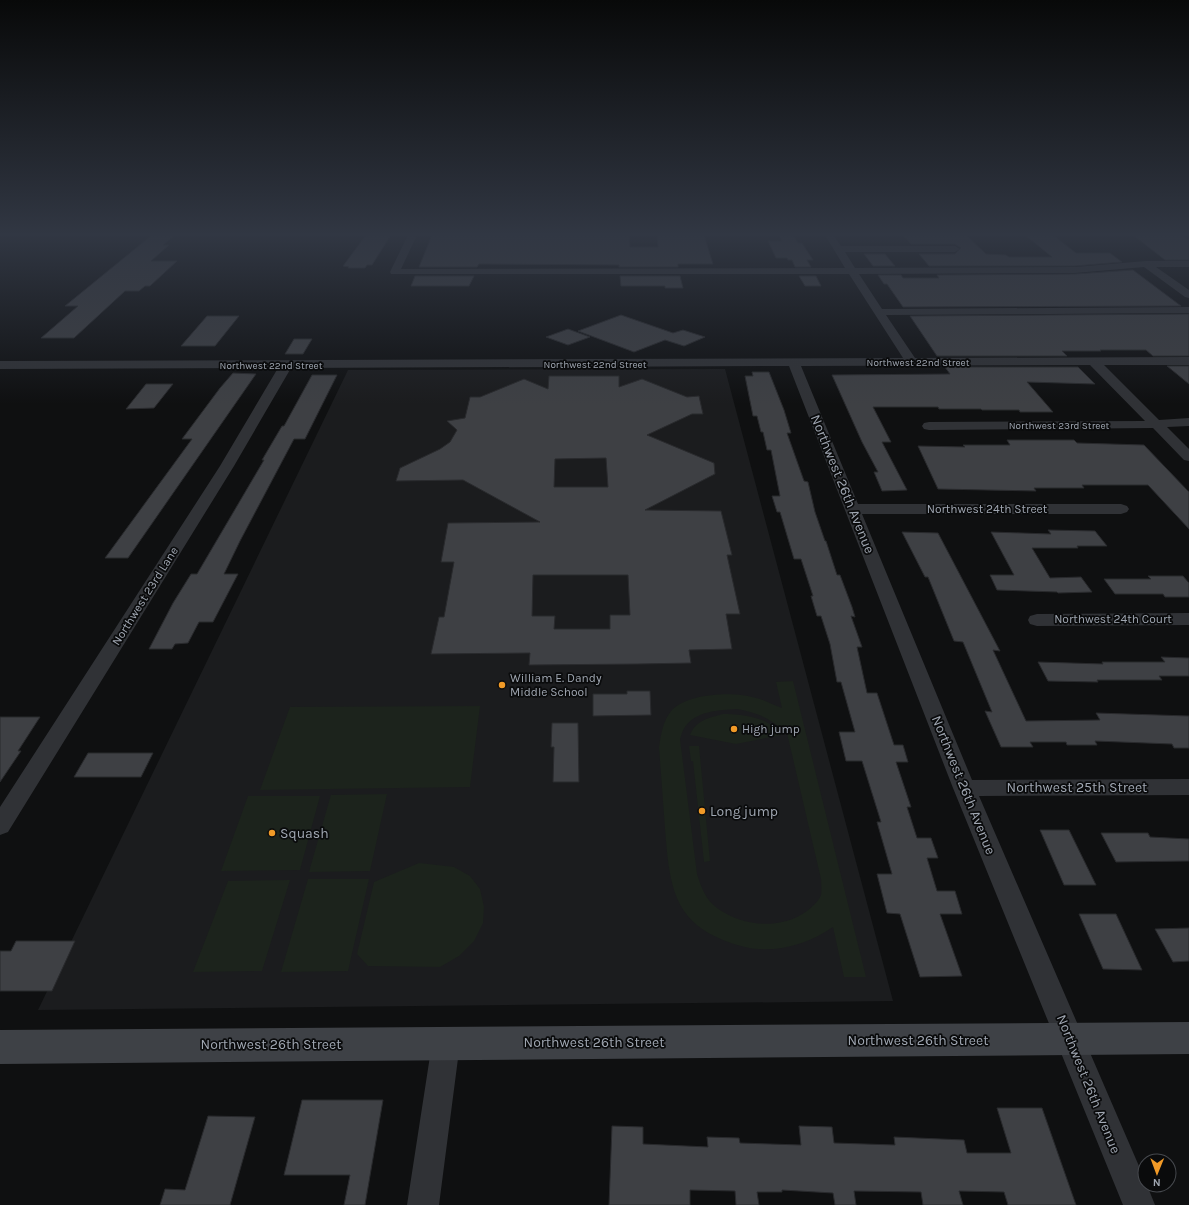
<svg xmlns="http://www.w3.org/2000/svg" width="1189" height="1205" viewBox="0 0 1189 1205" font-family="Karla,sans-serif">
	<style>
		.built { fill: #1b1c1e }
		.green { fill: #1c231c; fill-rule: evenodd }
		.building { fill: #3e4044; stroke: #292a2d; fill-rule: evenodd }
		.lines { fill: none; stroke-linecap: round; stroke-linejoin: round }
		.street { fill: #303236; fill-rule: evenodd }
		.secondary { fill: #3e4146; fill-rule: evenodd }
		.poi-dot { fill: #f19a27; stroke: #0a0b0c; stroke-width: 1.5 }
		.labels { text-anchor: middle; stroke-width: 3.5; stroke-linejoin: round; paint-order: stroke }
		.far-street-label { font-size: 10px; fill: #a0a7b2; stroke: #0a0b0c }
		.street-label { font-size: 12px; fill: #a0a7b2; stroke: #0a0b0c }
		.poi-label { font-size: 12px; fill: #a0a7b2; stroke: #0a0b0c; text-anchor: start }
		.near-street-label { font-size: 14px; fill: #a0a7b2; stroke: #0a0b0c }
		.near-poi-label { font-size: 14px; fill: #a0a7b2; stroke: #0a0b0c; text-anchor: start }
	</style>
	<rect width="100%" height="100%" fill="#0f1011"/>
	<!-- built -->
	<path class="built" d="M 725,369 L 893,1001 L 38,1010 L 348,370 Z"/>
	<!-- green -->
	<path class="green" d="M 793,681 L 866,977 L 844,977 L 833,927 C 807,945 772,955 741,946 C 674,927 670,891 665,829 C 663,801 661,774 659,747 C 661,734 663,720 672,710 C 688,693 735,691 756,698 C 765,700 773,705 782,708 L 776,682 ZM 737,709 C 759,713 771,719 787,733 L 821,879 C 821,884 822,890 821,895 C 819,901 812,907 807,911 C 781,930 743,927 717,908 C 706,900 701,887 697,874 L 680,739 C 681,736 682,731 685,727 C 696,711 719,710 737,709 Z
		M 480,706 L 470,787 L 260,790 L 290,707 Z
		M 723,714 C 741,714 771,717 781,735 L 736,744 L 690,735 C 696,720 709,718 723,714 Z
		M 689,746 L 699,746 L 710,861 L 704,862 L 693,761 L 691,761 Z
		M 387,794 L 370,871 L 309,872 L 331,795 Z
		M 248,796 L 320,796 L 300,870 L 221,871 Z
		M 419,863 L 454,867 L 470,876 L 480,889 L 484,907 L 483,923 L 474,941 L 459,956 L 440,967 L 368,966 L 357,954 L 374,882 Z
		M 308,879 L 369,879 L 348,971 L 281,972 Z
		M 290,880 L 262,971 L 193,972 L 228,881 Z"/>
	<!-- building -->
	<path class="building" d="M 152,235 L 175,235 L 163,245 L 169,245 L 151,261 L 177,261 L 150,286 L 145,286 L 139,291 L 125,291 L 74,338 L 41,338 L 78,306 L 65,306 Z
		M 366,235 L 391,235 L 372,265 L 367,265 L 365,268 L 348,268 L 349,267 L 343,266 Z
		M 432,235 L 629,235 L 630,247 L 658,247 L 657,235 L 704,235 L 713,264 L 678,264 L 678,267 L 619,267 L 619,265 L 479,264 L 477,267 L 419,267 Z
		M 779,235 L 793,235 L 798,243 L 802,243 L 813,260 L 807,260 L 811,267 L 795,267 L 792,260 L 788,260 L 787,258 L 776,258 L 768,241 L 782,241 Z
		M 903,235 L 966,235 L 986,254 L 1006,255 L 1009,257 L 1052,257 L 1025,235 L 1053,235 L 1076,253 L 1110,253 L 1122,262 L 1075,266 L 929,266 L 919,254 L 955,254 L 961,248 L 955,244 L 911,244 Z
		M 1133,235 L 1181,235 L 1189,240 L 1189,260 L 1165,260 Z
		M 864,254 L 885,254 L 895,266 L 873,266 Z
		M 1133,270 L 1181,306 L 903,307 L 887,284 L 884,284 L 878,275 L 901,275 L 903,278 L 939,278 L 937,275 L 1075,274 Z
		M 415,276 L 474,276 L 469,286 L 411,286 Z
		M 620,276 L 680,276 L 683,288 L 665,288 L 665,286 L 621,286 Z
		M 799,276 L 816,276 L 821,286 L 805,286 Z
		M 1189,314 L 1189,356 L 1153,356 L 1146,350 L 1100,350 L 1101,351 L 1062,351 L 1067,356 L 937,356 L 910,316 Z
		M 621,315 L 673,333 L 683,330 L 705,337 L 684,346 L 665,340 L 634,352 L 578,331 Z
		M 207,316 L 239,316 L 215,346 L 181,346 Z
		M 568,329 L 590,337 L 568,345 L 546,337 Z
		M 294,339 L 312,339 L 303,354 L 285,354 Z
		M 1167,366 L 1189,366 L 1189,384 Z
		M 945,367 L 1078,367 L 1095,384 L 1027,382 L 1053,412 L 1020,412 L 1019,410 L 982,410 L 981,409 L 939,409 L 938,407 L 873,407 L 891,442 L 882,442 L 907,490 L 882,491 L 874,472 L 878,472 L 862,442 L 832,375 L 950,374 Z
		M 752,372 L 769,372 L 784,410 L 791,433 L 787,433 L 804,481 L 808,482 L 815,512 L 825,541 L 826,541 L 837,575 L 840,575 L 852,607 L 855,617 L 851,616 L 862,647 L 857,647 L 867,693 L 877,693 L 894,745 L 903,745 L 908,762 L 896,762 L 911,807 L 907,807 L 917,838 L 931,838 L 938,858 L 927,858 L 937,891 L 955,891 L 962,914 L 940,914 L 962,976 L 920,977 L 900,914 L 887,913 L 877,874 L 892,874 L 877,822 L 881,822 L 862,761 L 846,761 L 839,732 L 855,732 L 841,682 L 837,682 L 830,644 L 821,616 L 817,616 L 811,596 L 813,596 L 801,559 L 794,559 L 780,512 L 777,512 L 772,496 L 780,496 L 771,450 L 767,450 L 763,432 L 761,432 L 757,416 L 753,416 L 745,376 L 753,376 Z
		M 233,373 L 256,374 L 128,558 L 105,558 L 192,439 L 182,439 L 220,388 Z
		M 312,375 L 337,375 L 305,439 L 294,439 L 240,541 L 224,574 L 238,574 L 213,622 L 199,622 L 188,643 L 175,644 L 172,649 L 149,649 L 173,603 L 191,574 L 197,574 L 264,460 L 262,460 L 282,426 L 284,426 Z
		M 549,376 L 619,376 L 619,387 L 642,379 L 687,397 L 699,396 L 703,414 L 692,414 L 647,435 L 714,463 L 715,474 L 645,510 L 721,511 L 732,555 L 727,555 L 740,614 L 726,614 L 732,649 L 689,650 L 691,663 L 638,664 L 529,665 L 530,653 L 431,654 L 439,617 L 444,617 L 454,562 L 441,562 L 448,523 L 540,522 L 463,480 L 396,481 L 400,468 L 440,449 L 450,442 L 457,430 L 447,421 L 465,418 L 470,397 L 480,397 L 524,379 L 548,389 ZM 606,458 L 608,487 L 554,487 L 555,459 ZM 533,575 L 628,575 L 630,615 L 610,615 L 610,629 L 554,629 L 555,616 L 532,616 Z
		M 146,384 L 173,384 L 154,408 L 126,409 Z
		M 1007,440 L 1074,440 L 1077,443 L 1144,445 L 1189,492 L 1189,529 L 1148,485 L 1082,485 L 1084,488 L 1034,488 L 1036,491 L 938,489 L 918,446 L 965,447 L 963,445 L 1010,445 Z
		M 1048,530 L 1095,531 L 1107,546 L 1077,546 L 1078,548 L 1032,548 L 1050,578 L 1081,577 L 1092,592 L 1058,593 L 1057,592 L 997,590 L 990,575 L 1014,575 L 991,532 L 1051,534 Z
		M 902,532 L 938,533 L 1000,651 L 993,650 L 1026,721 L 1100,720 L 1096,713 L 1189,716 L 1189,748 L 1174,748 L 1172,744 L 1095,741 L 1097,745 L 1067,745 L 1066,742 L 1030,742 L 1033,747 L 1001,747 L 985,711 L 992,712 L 963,642 L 954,641 L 928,577 L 925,577 Z
		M 1148,576 L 1183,576 L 1189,583 L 1189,597 L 1165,597 L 1163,594 L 1115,594 L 1104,579 L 1151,579 Z
		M 1161,657 L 1189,658 L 1189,676 L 1159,676 L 1162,680 L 1097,680 L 1098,682 L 1048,681 L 1038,662 L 1103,664 L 1102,662 L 1165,662 Z
		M 627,691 L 650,691 L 651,715 L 593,716 L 593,694 L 627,694 Z
		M 0,717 L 40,717 L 18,751 L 21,751 L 0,782 Z
		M 552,723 L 578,723 L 579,782 L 553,782 L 554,747 L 551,747 Z
		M 88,753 L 153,753 L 141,777 L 74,777 Z
		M 1040,830 L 1069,830 L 1096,885 L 1064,885 Z
		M 1101,833 L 1148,833 L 1150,837 L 1189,839 L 1189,861 L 1116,862 Z
		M 1079,914 L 1116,914 L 1142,970 L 1103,969 Z
		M 1189,928 L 1189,961 L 1173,962 L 1155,929 Z
		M 16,941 L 75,941 L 52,991 L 0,991 L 0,951 L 11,951 Z
		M 302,1100 L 383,1100 L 365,1205 L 344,1205 L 350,1175 L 284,1175 Z
		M 997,1108 L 1042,1108 L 1076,1205 L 1008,1205 L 1004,1192 L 959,1191 L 963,1205 L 923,1205 L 921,1192 L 854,1191 L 856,1205 L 835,1205 L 833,1193 L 782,1190 L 782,1192 L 757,1192 L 759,1205 L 736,1205 L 735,1191 L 690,1190 L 690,1205 L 609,1205 L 612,1126 L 643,1127 L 643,1144 L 708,1147 L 707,1137 L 739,1138 L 740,1143 L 801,1145 L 799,1126 L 832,1127 L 834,1143 L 895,1145 L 894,1137 L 964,1140 L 967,1153 L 1011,1153 Z
		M 208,1116 L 255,1117 L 230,1205 L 160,1205 L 165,1189 L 185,1190 Z"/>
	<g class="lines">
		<!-- street -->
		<path class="street" d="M 408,235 L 417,235 L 401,269 L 845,268 L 825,235 L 833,235 L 841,246 L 955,246 L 960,249 L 955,252 L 845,252 L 855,268 L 1075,267 L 1146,261 L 1189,261 L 1189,267 L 1156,267 L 1189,290 L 1189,298 L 1185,297 L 1144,267 L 1075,273 L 859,274 L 882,309 L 1189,307 L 1189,313 L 886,315 L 915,358 L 1189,357 L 1189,365 L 1104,365 L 1159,420 L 1189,418 L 1189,426 L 1167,427 L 1189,449 L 1189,461 L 1184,460 L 1153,428 L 929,430 L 924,429 L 922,426 L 924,423 L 929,422 L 1145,421 L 1090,365 L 801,366 L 858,504 L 1121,504 L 1127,506 L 1129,509 L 1127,512 L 1121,514 L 862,514 L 972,780 L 1189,779 L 1189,795 L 979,796 L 1145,1180 L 1145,1185 L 1147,1185 L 1155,1205 L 1123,1205 L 953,788 L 789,366 L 291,368 L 234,466 L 8,832 L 0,835 L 0,807 L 220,466 L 278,368 L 0,369 L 0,361 L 903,358 L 849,274 L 391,274 L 390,272 Z
			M 1189,613 L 1189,625 L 1037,626 L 1030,624 L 1028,620 L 1030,616 L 1037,614 Z
			M 446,1029 L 456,1033 L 460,1043 L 439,1205 L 407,1205 L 432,1043 L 436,1033 Z"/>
		<!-- secondary -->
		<path class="secondary" d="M 1189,1022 L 1189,1054 L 0,1064 L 0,1030 Z"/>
	</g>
	<!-- sky -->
	<linearGradient id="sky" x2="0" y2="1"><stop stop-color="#080909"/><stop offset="0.58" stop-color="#313743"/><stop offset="1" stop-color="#313743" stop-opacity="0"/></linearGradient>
	<rect width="1189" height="404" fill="url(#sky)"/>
	<!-- markers -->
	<g class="poi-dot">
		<circle cx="502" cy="685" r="4"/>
		<circle cx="734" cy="729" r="4"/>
		<circle cx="702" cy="811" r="4"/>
		<circle cx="272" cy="833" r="4"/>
	</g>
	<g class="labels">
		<!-- far-street labels -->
		<g class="far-street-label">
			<text x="918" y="366">Northwest 22nd Street</text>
			<text x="595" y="368">Northwest 22nd Street</text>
			<text x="271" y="369">Northwest 22nd Street</text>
			<text x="1059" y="429">Northwest 23rd Street</text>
		</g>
		<!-- street labels -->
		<g class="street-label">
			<text x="987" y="513">Northwest 24th Street</text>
			<text transform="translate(145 596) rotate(-58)" y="4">Northwest 23rd Lane</text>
			<text x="1113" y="623">Northwest 24th Court</text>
		</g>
		<!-- poi labels -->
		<g class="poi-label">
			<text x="510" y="682">William E. Dandy<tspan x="510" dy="14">Middle School</tspan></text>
			<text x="742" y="733">High jump</text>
		</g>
		<!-- near-street labels -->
		<g class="near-street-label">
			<text transform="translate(843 484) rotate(68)" y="5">Northwest 26th Avenue</text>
			<text transform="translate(964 785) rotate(68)" y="5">Northwest 26th Avenue</text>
			<text x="1077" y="792">Northwest 25th Street</text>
			<text x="918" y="1045">Northwest 26th Street</text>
			<text x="594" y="1047">Northwest 26th Street</text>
			<text x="271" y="1049">Northwest 26th Street</text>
			<text transform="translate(1089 1084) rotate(68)" y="5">Northwest 26th Avenue</text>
		</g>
		<!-- near-poi labels -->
		<g class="near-poi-label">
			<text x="710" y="816">Long jump</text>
			<text x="280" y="838">Squash</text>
		</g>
	</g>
	<!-- north arrow -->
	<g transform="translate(1157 1173) rotate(181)"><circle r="19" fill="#0a0b0c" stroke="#46494e"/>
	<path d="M0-3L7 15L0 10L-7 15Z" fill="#f19a27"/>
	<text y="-6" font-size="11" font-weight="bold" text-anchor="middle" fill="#a0a7b2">N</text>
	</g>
</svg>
